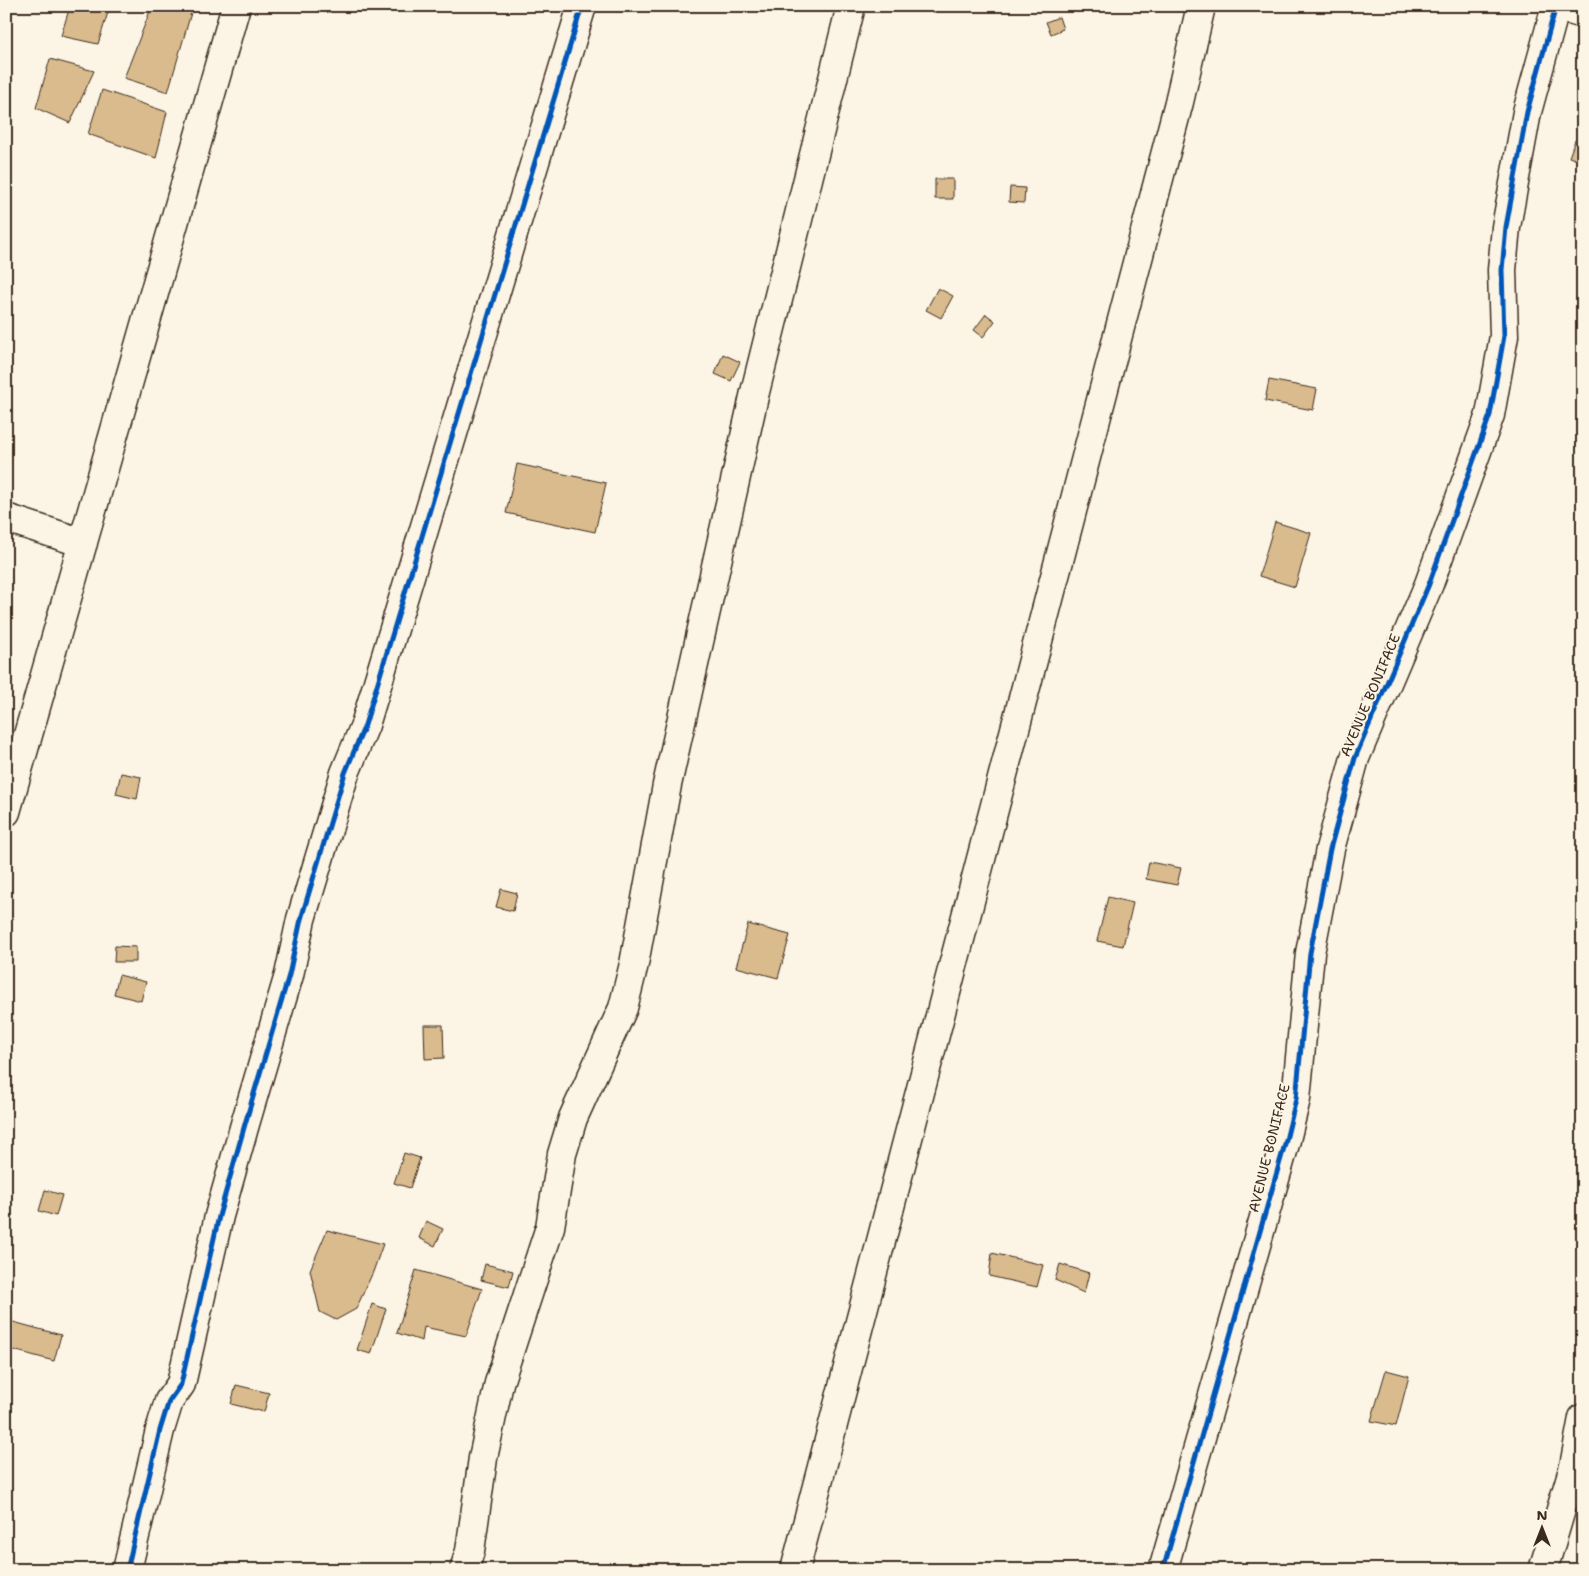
<svg xmlns="http://www.w3.org/2000/svg" width="1589" height="1576" viewBox="0 0 1589 1576" font-family="'Shantell Sans',sans-serif">
	<style>
		.building { fill: #d9bb8d; stroke: #3b2a1e }
		.lines { fill: none; stroke-linecap: round; stroke-linejoin: round }
		.minor-casing { stroke: #3b2a1e; stroke-width: 31 }
		.minor { stroke: #fcf5e5; stroke-width: 28 }
		.cycleway-casing { stroke: #fcf5e5; stroke-width: 8 }
		.cycleway { stroke: #0057b8; stroke-width: 5 }
		.labels { text-anchor: middle; stroke-width: 4; stroke-linejoin: round; paint-order: stroke }
		.street-label { font-size: 14px; fill: #3b2a1e; stroke: #fcf5e5 }
	</style>
	<rect width="100%" height="100%" fill="#fcf5e5"/>
	<filter id="ink" filterUnits="userSpaceOnUse"><feTurbulence type="fractalNoise" baseFrequency=".02" numOctaves="2"/><feDisplacementMap in="SourceGraphic" scale="10" xChannelSelector="R" yChannelSelector="G"/><feConvolveMatrix kernelMatrix="1 2 1 2 8 2 1 2 1" color-interpolation-filters="sRGB"/></filter>
	<g filter="url(#ink)">
		<!-- building -->
		<path class="building" d="M 70,6 L 110,6 L 98,44 L 61,36 Z
			M 152,6 L 193,6 L 168,92 L 124,78 Z
			M 1059,17 L 1063,29 L 1051,34 L 1046,22 Z
			M 50,59 L 94,71 L 70,123 L 36,108 Z
			M 102,90 L 167,112 L 156,158 L 88,134 Z
			M 1575,140 L 1583,143 L 1583,162 L 1569,157 Z
			M 935,179 L 953,179 L 953,199 L 935,199 Z
			M 1010,187 L 1025,188 L 1024,203 L 1009,202 Z
			M 938,288 L 953,296 L 941,318 L 926,310 Z
			M 986,314 L 995,321 L 983,337 L 974,330 Z
			M 723,354 L 740,362 L 731,381 L 715,374 Z
			M 1269,380 L 1317,389 L 1313,410 L 1265,401 Z
			M 517,464 L 606,483 L 595,532 L 506,513 Z
			M 1275,522 L 1311,533 L 1295,587 L 1259,576 Z
			M 121,773 L 141,777 L 137,799 L 116,794 Z
			M 1149,862 L 1181,868 L 1177,885 L 1146,879 Z
			M 501,889 L 517,893 L 513,911 L 496,907 Z
			M 1108,897 L 1133,903 L 1123,946 L 1097,941 Z
			M 748,924 L 790,935 L 778,978 L 736,967 Z
			M 115,946 L 136,947 L 136,962 L 114,962 Z
			M 119,975 L 146,982 L 141,1001 L 114,994 Z
			M 424,1025 L 443,1025 L 444,1058 L 425,1059 Z
			M 404,1153 L 420,1158 L 410,1188 L 394,1183 Z
			M 45,1190 L 62,1195 L 56,1216 L 39,1211 Z
			M 426,1221 L 443,1229 L 435,1246 L 419,1238 Z
			M 327,1230 L 383,1244 L 373,1272 L 356,1309 L 336,1320 L 320,1312 L 310,1270 Z
			M 992,1253 L 1043,1265 L 1037,1287 L 989,1276 Z
			M 485,1264 L 513,1271 L 509,1287 L 481,1280 Z
			M 1060,1264 L 1089,1273 L 1084,1293 L 1055,1280 Z
			M 416,1270 L 482,1289 L 466,1336 L 424,1327 L 422,1341 L 397,1333 Z
			M 372,1304 L 386,1309 L 371,1354 L 357,1350 Z
			M 6,1320 L 61,1335 L 54,1361 L 6,1348 Z
			M 1386,1370 L 1409,1376 L 1396,1426 L 1371,1421 Z
			M 236,1385 L 269,1393 L 264,1412 L 231,1404 Z"/>
		<g class="lines">
			<!-- minor casing -->
			<g class="minor-casing">
				<path id="minor" d="M 1556,6 L 1583,14
					M 6,518 L 83,543
					M 6,812 L 236,6
					M 127,1570 L 160,1430 L 169,1401 L 181,1384 L 219,1216 L 245,1124 L 289,975 L 301,919 L 345,773 L 365,725 L 582,6
					M 464,1570 L 470,1551 L 483,1458 L 499,1383 L 550,1227 L 562,1154 L 573,1118 L 623,1008 L 634,964 L 667,785 L 755,392 L 851,6
					M 795,1570 L 1179,102 L 1201,6
					M 1163,1570 L 1285,1144 L 1296,1099 L 1310,953 L 1330,849 L 1355,758 L 1429,584 L 1490,415 L 1504,336 L 1502,270 L 1506,227 L 1527,112 L 1556,6
					M 1543,1570 L 1574,1466 L 1583,1418"/>
			</g>
			<!-- minor -->
			<use href="#minor" class="minor"/>
			<!-- cycleway casing -->
			<g class="cycleway-casing">
				<path id="cycleway" d="M 127,1570 L 160,1430 L 169,1401 L 181,1384 L 219,1216 L 245,1124 L 289,975 L 301,919 L 345,773 L 365,725 L 582,6
					M 1163,1570 L 1285,1144 L 1296,1099 L 1310,953 L 1330,849 L 1355,758 L 1429,584 L 1490,415 L 1504,336 L 1502,270 L 1506,227 L 1527,112 L 1556,6"/>
			</g>
			<!-- cycleway -->
			<use href="#cycleway" class="cycleway"/>
		</g>
	</g>
	<g class="labels">
		<!-- street labels -->
		<g class="street-label">
			<text transform="translate(1370 695) rotate(-67)" y="5">AVENUE BONIFACE</text>
			<text transform="translate(1269 1148) rotate(-76)" y="5">AVENUE BONIFACE</text>
		</g>
	</g>
	<!-- margin -->
	<rect width="1589" height="1576" fill="none" stroke="#fcf5e5" stroke-width="25"/>
	<rect x="12" y="12" width="1564" height="1551" fill="none" stroke="#3b2a1e" stroke-width="2" filter="url(#ink)"/>
	<!-- north arrow -->
	<g transform="translate(1542 1528)" stroke="#fcf5e5" stroke-width="4" paint-order="stroke">
	<path d="M0-4L9 19L0 12L-9 19Z" fill="#3b2a1e"/>
	<text y="-8" font-size="14" font-weight="bold" text-anchor="middle" fill="#3b2a1e">N</text>
	</g>
</svg>
